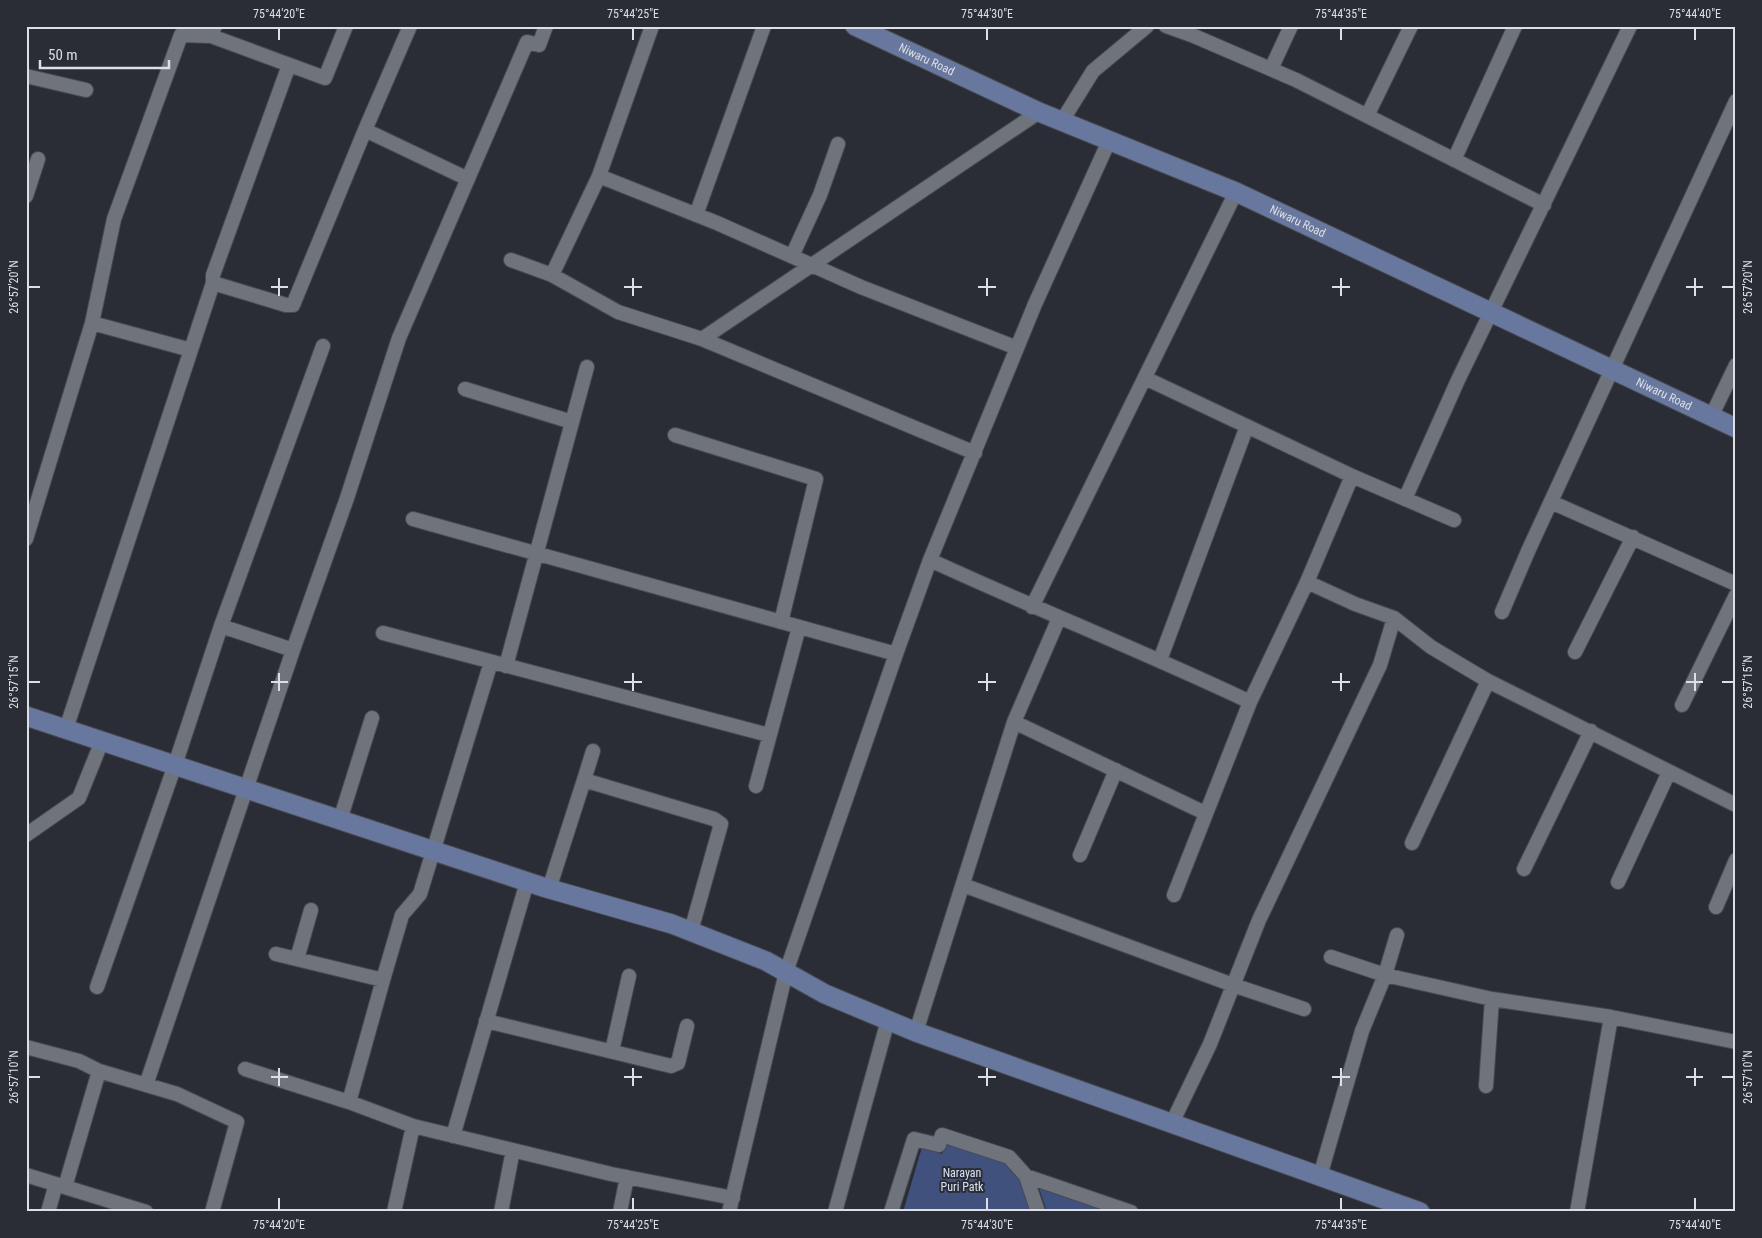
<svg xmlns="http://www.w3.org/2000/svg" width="1762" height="1238" viewBox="0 0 1762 1238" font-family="'Roboto Condensed',sans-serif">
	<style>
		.green { fill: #40517e }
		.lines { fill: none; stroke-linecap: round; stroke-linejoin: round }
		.street-casing { stroke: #484a50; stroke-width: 16 }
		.secondary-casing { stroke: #484a50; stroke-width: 21 }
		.street { stroke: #6f737b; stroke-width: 14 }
		.secondary { stroke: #68779e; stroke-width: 19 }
		.ticks { fill: none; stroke: #dddfe4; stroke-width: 2 }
		.labels { text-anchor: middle; stroke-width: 4; stroke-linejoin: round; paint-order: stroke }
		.street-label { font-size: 12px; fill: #dddfe4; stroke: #2a2d35 }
		.park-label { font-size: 12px; fill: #d9e2f5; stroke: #2a2d35 }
		.neatline { fill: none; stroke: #dddfe4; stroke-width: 2 }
		.ticks-label { font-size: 12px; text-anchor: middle; fill: #dddfe4 }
	</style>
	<rect width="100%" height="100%" fill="#2a2d35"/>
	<!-- green -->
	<path class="green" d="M 947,1141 L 1007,1163 L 1021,1180 L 1034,1212 L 903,1212 L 922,1147 L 942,1154 Z
		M 1038,1185 L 1118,1212 L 1047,1212 Z"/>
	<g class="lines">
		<!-- street casing -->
		<g class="street-casing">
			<path id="street" d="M 215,26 L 211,36 L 325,78 L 346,26
				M 1166,26 L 1194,36 L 1296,80 L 1544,205
				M 1271,69 L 1291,26
				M 26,76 L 86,90
				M 1367,116 L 1411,26
				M 1062,121 L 1093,71 L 1147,26
				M 365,130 L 468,179
				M 1454,160 L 1515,26
				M 599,176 L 652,26
				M 26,196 L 38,159
				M 696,215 L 764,26
				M 792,256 L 820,195 L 838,144
				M 511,260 L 552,275
				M 213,283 L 213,275 L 289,65
				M 92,323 L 191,350
				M 702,339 L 1039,112
				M 1145,378 L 1352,476 L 1454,520
				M 465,389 L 572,422
				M 1711,417 L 1736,365
				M 675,435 L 816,479 L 781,622
				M 975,453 L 702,339 L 618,312 L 552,275 L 599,176 L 717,223 L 861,287 L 1017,348
				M 1405,499 L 1458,380 L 1630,26
				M 1551,502 L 1736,584
				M 413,519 L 896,654
				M 26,539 L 92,323 L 114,219 L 181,35 L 211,36
				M 930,560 C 1036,609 1145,652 1250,702
				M 1307,582 L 1355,604 L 1394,618 L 1431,647 L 1488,681 L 1736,805
				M 1032,607 L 1236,192
				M 1502,612 L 1529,549 L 1736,101
				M 221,626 L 293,650
				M 383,633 L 769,735
				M 1575,652 L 1633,537
				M 1160,660 L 1247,426
				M 506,666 L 587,367
				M 1682,705 L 1736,595
				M 1014,722 L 1205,813
				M 66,729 L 213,283 L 286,305 L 293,305 L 365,130 L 410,26
				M 584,780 L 593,751
				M 756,786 L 799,627
				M 340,820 L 372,718
				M 26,835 L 79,798 L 102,741
				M 1412,843 L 1488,681
				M 1080,855 L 1116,770
				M 1524,869 L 1591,731
				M 1618,882 L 1669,772
				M 963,885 L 1233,985 L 1304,1009
				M 549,889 L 584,780 L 714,819 L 721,824 L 691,931
				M 1174,895 L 1250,702 L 1307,582 L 1352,476
				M 1716,907 L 1736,860
				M 276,954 L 383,980 L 349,1102 L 413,1126 L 394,1212
				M 1331,957 L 1385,975 L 1492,999 L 1611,1017 L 1736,1042
				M 297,959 L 311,910
				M 383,980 L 402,915 L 420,894 L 491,662
				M 97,987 L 175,765 L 221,626 L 323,346
				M 486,1021 L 671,1066 L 678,1063 L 687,1026
				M 916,1032 L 1014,722 L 1059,618
				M 26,1047 L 79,1061 L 99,1071 L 177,1094 L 237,1122 L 212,1212
				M 612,1051 L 629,976
				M 245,1069 L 349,1102
				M 146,1085 L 293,650 L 347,498 L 399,338 L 527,42 L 539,45 L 546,26
				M 1486,1086 L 1492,999
				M 1172,1123 L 1210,1044 L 1259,920 L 1380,665 L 1394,618
				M 413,1126 L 611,1174 L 733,1198
				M 453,1136 L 527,882
				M 26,1175 L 146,1212
				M 1026,1176 L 1131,1212
				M 1320,1176 L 1362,1031 L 1385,975 L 1397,935
				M 65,1187 L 99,1071
				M 48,1212 L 56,1184
				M 501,1212 L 513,1150
				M 620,1212 L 627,1177
				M 729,1212 L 786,972 L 896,654 L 930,560 L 1035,304 L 1109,141
				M 835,1212 L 888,1020
				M 891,1212 L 914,1139 L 939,1145 L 942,1135 L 1009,1157 L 1026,1176 L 1038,1212
				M 1577,1212 L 1611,1017"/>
		</g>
		<!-- secondary casing -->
		<g class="secondary-casing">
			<g id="secondary">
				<path id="s1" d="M 855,26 L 1039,112 L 1236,192 L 1736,428"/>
				<path d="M 26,716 L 543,887 L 672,924 L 766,961 L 825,994 L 916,1032 L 1420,1212"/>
			</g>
		</g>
		<!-- street -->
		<use href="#street" class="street"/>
		<!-- secondary -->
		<use href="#secondary" class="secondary"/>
	</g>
	<!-- ticks -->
	<path class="ticks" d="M 279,28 L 279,40M 633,28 L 633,40M 987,28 L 987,40M 1341,28 L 1341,40M 1695,28 L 1695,40M 279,278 L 279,296M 633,278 L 633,296M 987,278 L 987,296M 1341,278 L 1341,296M 1695,278 L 1695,296M 28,287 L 40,287M 271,287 L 288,287M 624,287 L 642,287M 978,287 L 996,287M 1332,287 L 1350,287M 1686,287 L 1703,287M 1722,287 L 1734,287M 279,673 L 279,691M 633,673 L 633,691M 987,673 L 987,691M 1341,673 L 1341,691M 1695,673 L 1695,691M 28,682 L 40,682M 271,682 L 288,682M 624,682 L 642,682M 978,682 L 996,682M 1332,682 L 1350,682M 1686,682 L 1703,682M 1722,682 L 1734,682M 279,1068 L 279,1086M 633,1068 L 633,1086M 987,1068 L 987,1086M 1341,1068 L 1341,1086M 1695,1068 L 1695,1086M 28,1077 L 40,1077M 271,1077 L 288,1077M 624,1077 L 642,1077M 978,1077 L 996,1077M 1332,1077 L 1350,1077M 1686,1077 L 1703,1077M 1722,1077 L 1734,1077M 279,1198 L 279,1210M 633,1198 L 633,1210M 987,1198 L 987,1210M 1341,1198 L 1341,1210M 1695,1198 L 1695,1210"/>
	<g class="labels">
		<!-- street labels -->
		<g class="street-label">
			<text dy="4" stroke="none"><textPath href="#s1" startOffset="79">Niwaru Road</textPath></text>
			<text dy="4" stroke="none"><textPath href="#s1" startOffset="484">Niwaru Road</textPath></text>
			<text dy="4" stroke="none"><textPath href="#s1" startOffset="889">Niwaru Road</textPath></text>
		</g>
		<!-- park labels -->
		<g class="park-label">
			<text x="962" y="1177">Narayan<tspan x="962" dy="14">Puri Patk</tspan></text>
		</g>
	</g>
	<!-- border -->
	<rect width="1762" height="1238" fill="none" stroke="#2a2d35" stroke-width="55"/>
	<!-- scale -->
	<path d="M40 60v8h129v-8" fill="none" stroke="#dddfe4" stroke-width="2.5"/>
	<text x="48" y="60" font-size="15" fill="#dddfe4" stroke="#2a2d35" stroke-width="4" paint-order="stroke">50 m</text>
	<rect x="28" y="28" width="1706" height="1182" class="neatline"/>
	<g class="ticks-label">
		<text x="279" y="18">75°44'20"E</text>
		<text x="633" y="18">75°44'25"E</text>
		<text x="987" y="18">75°44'30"E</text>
		<text x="1341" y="18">75°44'35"E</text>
		<text x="1695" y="18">75°44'40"E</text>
		<text transform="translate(14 287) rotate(-90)" y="4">26°57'20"N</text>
		<text transform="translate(1748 287) rotate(-90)" y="4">26°57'20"N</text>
		<text transform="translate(14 682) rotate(-90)" y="4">26°57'15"N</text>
		<text transform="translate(1748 682) rotate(-90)" y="4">26°57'15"N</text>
		<text transform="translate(14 1077) rotate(-90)" y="4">26°57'10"N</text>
		<text transform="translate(1748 1077) rotate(-90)" y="4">26°57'10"N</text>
		<text x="279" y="1229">75°44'20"E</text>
		<text x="633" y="1229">75°44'25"E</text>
		<text x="987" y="1229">75°44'30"E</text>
		<text x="1341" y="1229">75°44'35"E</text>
		<text x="1695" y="1229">75°44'40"E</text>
	</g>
</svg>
